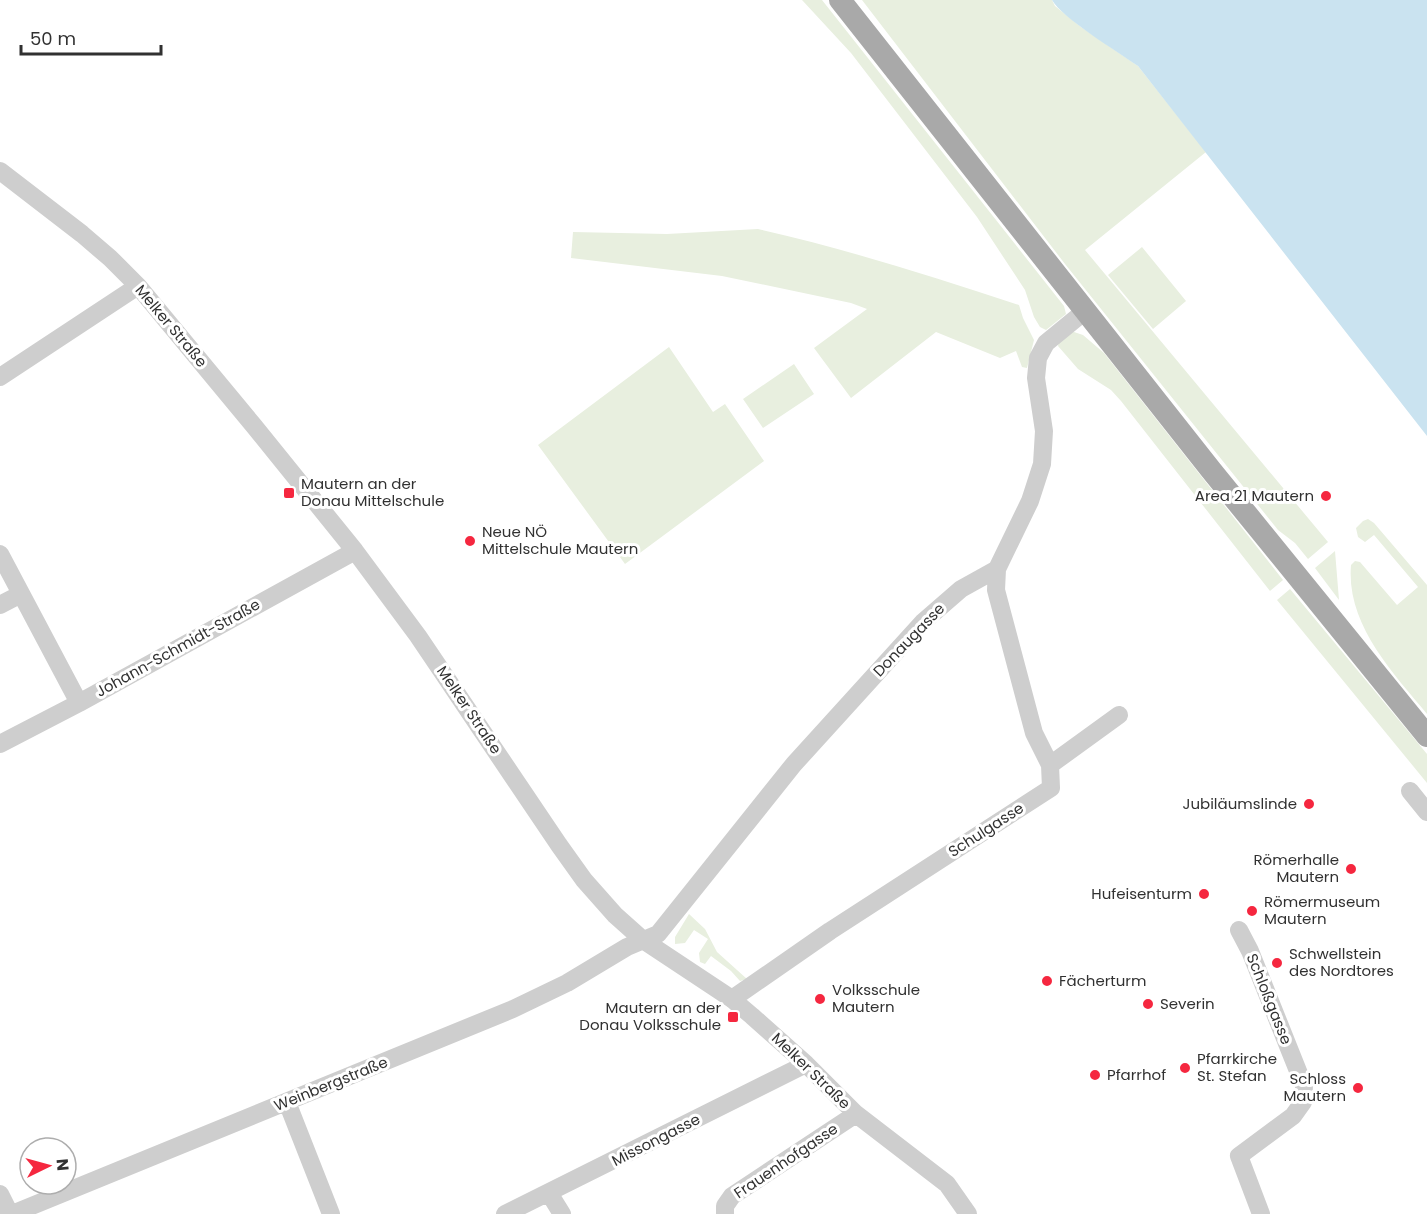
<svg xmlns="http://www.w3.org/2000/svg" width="1427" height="1214" viewBox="0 0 1427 1214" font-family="Poppins,sans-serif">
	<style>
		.green { fill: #e8efdf }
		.water { fill: #cae3f0 }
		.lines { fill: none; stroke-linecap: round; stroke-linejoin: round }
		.minor { stroke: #cecece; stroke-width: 18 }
		.major { stroke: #a9a9a9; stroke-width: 22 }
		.poi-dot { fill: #f5273f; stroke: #fff; stroke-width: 2 }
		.labels { text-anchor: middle; stroke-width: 6; stroke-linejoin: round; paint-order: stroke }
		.street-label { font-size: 15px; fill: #313131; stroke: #fff }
		.poi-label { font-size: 15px; fill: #313131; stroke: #fff; text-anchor: start }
	</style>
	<rect width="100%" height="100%" fill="#fff"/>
	<!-- green -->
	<path class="green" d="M 802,0 L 822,0 L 1064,306 L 1066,314 L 1046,330 L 1040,327 L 1034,317 L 1025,290 L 977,217 L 851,53 Z
		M 862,0 L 1052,0 L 1055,6 L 1081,27 L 1138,66 L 1206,152 L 1085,250 L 1328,542 L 1308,559 L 1295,543 L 1278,530 L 1065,264 Z
		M 758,229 C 847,249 933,277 1019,305 L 1023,318 L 1034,340 L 1027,368 L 1022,367 L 1016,351 L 1000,358 L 936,332 L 851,398 L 814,348 L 867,309 L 851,303 L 722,276 L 571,258 L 573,232 L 667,234 Z
		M 1142,247 L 1186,301 L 1153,329 L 1108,275 Z
		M 1074,332 L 1083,335 L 1104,353 L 1283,580 L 1270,591 L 1121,401 L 1111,390 L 1078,369 L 1058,346 L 1059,341 L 1068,333 Z
		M 669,347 L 713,412 L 725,404 L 764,461 L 625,564 L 538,445 Z
		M 794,364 L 814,394 L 763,428 L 743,399 Z
		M 1368,519 L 1374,523 L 1427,585 L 1427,714 C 1392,672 1346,624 1351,565 L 1355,561 L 1360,562 L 1397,605 L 1418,587 L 1374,535 L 1365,542 L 1358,537 L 1356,528 L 1363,521 Z
		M 1335,551 L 1339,600 L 1315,568 Z
		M 1290,589 L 1427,754 L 1427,783 L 1277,600 Z
		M 689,914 L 705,929 L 717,952 L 747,979 L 740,981 L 731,971 L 711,956 L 705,964 L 700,962 L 699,953 L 708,939 L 694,930 L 685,943 L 675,944 L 675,937 Z"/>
	<!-- water -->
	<path class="water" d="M 1052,0 L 1427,0 L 1427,436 L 1138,66 C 1118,52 1062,18 1052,0 Z"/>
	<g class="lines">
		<!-- minor -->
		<path class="minor" d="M 0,171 L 82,234 L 110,258 L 138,286 L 254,426 L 355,551 L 418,636 L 559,845 L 584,880 L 615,915 L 643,940 L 732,999 L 752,1016 L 806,1064 L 856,1114 L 947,1184 L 968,1214
			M 0,377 L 138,286
			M 0,554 L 79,703
			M 0,605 L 21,594
			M 0,744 L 79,703 L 355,551
			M 1050,765 L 1119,715
			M 1410,791 L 1427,812
			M 1239,930 L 1250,951 L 1304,1086 L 1303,1102 L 1293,1116 L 1239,1156 L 1261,1214
			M 732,999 L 830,931 L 1051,788 L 1050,765 L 1034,733 L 996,590 L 997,569
			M 287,1102 L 331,1214
			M 549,1193 L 562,1214
			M 0,1194 L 10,1214
			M 12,1214 L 513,1009 L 567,983 L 627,947 L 658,934 L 794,764 L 923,622 L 961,589 L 997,569 L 1030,501 L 1042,464 L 1044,431 L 1036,378 L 1038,358 L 1046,343 L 1085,311
			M 505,1214 L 806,1064
			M 725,1214 L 725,1206 L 732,1196 L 856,1114"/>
		<!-- major -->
		<path class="major" d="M 840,0 L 1211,470 L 1427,736"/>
	</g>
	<!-- markers -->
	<g class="poi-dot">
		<rect x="283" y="487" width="12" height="12" rx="3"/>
		<circle cx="1326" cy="496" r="6"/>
		<circle cx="470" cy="541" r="6"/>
		<circle cx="1309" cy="804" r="6"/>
		<circle cx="1351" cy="869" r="6"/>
		<circle cx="1204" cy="894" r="6"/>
		<circle cx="1252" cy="911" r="6"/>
		<circle cx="1277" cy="963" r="6"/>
		<circle cx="1047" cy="981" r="6"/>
		<circle cx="820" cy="999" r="6"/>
		<circle cx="1148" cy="1004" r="6"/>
		<rect x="727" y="1011" width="12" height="12" rx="3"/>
		<circle cx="1185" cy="1068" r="6"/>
		<circle cx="1095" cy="1075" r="6"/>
		<circle cx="1358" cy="1088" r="6"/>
	</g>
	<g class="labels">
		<!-- street labels -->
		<g class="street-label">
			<text transform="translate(171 326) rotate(50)" y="5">Melker Straße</text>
			<text transform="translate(909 640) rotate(-46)" y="5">Donaugasse</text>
			<text transform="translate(178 648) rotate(-29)" y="5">Johann-Schmidt-Straße</text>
			<text transform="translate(469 710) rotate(56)" y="5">Melker Straße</text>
			<text transform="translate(986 830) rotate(-33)" y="5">Schulgasse</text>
			<text transform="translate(1269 999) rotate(68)" y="5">Schloßgasse</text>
			<text transform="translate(811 1071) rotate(44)" y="5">Melker Straße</text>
			<text transform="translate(331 1084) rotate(-22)" y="5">Weinbergstraße</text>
			<text transform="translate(656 1140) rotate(-27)" y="5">Missongasse</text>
			<text transform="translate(786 1161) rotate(-34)" y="5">Frauenhofgasse</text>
		</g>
		<!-- poi labels -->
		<g class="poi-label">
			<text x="301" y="489">Mautern an der<tspan x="301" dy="17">Donau Mittelschule</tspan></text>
			<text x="1314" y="501" text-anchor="end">Area 21 Mautern</text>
			<text x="482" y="537">Neue NÖ<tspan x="482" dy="17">Mittelschule Mautern</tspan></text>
			<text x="1297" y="809" text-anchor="end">Jubiläumslinde</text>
			<text x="1339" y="865" text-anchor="end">Römerhalle<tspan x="1339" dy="17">Mautern</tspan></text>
			<text x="1192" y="899" text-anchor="end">Hufeisenturm</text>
			<text x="1264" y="907">Römermuseum<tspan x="1264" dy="17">Mautern</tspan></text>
			<text x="1289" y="959">Schwellstein<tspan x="1289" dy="17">des Nordtores</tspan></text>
			<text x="1059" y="986">Fächerturm</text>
			<text x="832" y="995">Volksschule<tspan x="832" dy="17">Mautern</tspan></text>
			<text x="1160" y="1009">Severin</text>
			<text x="721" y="1013" text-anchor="end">Mautern an der<tspan x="721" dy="17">Donau Volksschule</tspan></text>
			<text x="1197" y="1064">Pfarrkirche<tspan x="1197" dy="17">St. Stefan</tspan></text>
			<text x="1107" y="1080">Pfarrhof</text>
			<text x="1346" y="1084" text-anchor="end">Schloss<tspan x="1346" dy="17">Mautern</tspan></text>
		</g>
	</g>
	<!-- north arrow -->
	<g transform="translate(48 1166) rotate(85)"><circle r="28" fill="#ffffff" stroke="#adadad" stroke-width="1.5"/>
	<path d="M0-4.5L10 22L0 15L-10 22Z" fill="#f5273f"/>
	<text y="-9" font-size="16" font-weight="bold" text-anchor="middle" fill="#313131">N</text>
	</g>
	<!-- scale -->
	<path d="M21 45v9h140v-9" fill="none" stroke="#313131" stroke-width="3"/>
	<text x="30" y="45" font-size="18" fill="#313131" stroke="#ffffff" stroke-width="4.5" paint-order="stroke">50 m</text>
</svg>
